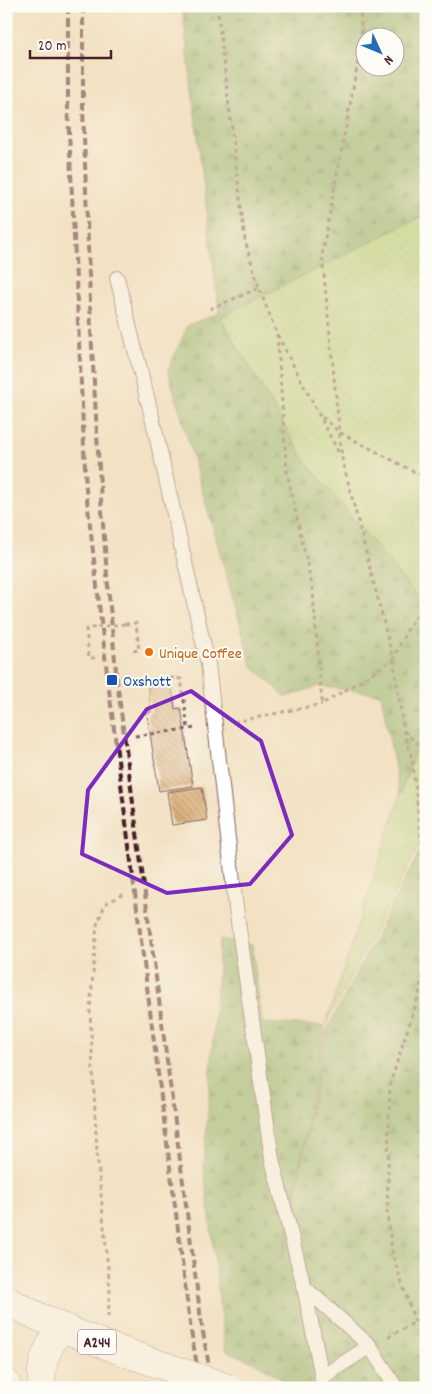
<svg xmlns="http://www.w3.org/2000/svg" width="432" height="1394" viewBox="0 0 432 1394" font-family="Dekko,sans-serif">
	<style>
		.grass { fill: url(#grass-dots); stroke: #7e7a55 }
		.forest { fill: url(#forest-firs); stroke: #6c6b4c; fill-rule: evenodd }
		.building { fill: url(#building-back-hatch) }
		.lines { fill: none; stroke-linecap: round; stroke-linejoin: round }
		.service-casing { stroke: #856360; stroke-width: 16 }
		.secondary-casing { stroke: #856360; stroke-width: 29 }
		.primary-casing { stroke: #856360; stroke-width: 29 }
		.path { stroke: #856360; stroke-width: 3; stroke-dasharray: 4 4; stroke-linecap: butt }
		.service { stroke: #fff; stroke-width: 14 }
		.secondary { stroke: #fff; stroke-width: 28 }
		.primary { stroke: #fff; stroke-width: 28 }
		.rail { stroke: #4a1f2b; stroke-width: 4; stroke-dasharray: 8 4; stroke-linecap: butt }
		.primary-bridge-casing { stroke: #856360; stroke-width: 29; stroke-linecap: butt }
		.path-bridge { stroke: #856360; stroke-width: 3; stroke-dasharray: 4 4; stroke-linecap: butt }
		.primary-bridge { stroke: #fff; stroke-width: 28 }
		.marked { fill: none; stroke: #7b2cbf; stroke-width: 4; stroke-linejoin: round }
		.food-dot { fill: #e8710a; stroke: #fdfcf7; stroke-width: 2 }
		.transit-dot { fill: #1a4fb4; stroke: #fdfcf7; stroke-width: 2 }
		.labels { text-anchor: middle; stroke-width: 4; stroke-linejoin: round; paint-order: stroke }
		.shield { fill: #fdfcf7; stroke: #806168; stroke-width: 1 }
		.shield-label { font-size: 15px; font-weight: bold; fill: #4a1f2b }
		.food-label { font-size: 16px; fill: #c56008; stroke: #fdfcf7; text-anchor: start }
		.transit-label { font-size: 16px; fill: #164399; stroke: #fdfcf7; text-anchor: start }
	</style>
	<defs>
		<pattern id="grass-dots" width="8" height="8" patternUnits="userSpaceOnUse" patternTransform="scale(1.25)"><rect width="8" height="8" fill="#b2d67f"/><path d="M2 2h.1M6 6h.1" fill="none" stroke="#9bb76e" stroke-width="1.8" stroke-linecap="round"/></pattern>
		<pattern id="forest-firs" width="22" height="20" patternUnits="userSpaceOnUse" patternTransform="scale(1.25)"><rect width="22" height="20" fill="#8db76e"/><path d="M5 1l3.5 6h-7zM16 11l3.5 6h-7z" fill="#75945b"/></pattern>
		<pattern id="building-back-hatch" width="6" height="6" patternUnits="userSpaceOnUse" patternTransform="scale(1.25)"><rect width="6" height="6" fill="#dcb17b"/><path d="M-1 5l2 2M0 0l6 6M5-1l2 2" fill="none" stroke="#b48f65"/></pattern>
	</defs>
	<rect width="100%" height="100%" fill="#fdfcf7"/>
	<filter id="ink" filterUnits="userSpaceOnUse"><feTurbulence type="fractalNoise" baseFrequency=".02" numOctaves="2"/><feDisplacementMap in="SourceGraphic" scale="10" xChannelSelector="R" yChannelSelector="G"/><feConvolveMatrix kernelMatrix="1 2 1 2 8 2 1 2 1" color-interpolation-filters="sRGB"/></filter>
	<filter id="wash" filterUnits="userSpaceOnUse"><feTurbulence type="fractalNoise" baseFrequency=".0096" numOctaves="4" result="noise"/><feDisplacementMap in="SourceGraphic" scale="20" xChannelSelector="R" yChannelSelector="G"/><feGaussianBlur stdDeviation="1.12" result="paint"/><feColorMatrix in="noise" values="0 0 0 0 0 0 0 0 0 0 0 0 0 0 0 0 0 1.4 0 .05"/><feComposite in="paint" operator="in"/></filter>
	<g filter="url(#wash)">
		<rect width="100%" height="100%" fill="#f2e1c3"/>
		<!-- grass -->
		<path class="grass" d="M 426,214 L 426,607 L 306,462 L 220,317 Z
			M 426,717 L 426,832 L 325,1026 Z"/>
		<!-- forest -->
		<path class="forest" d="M 182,6 L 426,6 L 426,214 L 220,317 L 306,462 L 426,607 L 426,717 L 400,795 L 381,694 L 319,686 L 286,697 L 252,666 L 168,370 L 188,325 L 219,313 ZM 364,38 L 394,38 L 394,68 L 364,68 Z
			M 426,839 L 426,1388 L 295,1388 L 262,1366 L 225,1350 L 204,1166 L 220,939 L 252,945 L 262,1023 L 325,1026 L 284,1253 L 326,1032 Z"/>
		<g id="blocks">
			<!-- building -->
			<path class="building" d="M 171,683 L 175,709 L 181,708 L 193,786 L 159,791 L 147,714 L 151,712 L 148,686 Z
				M 202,787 L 207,820 L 172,825 L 167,792 Z"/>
		</g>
	</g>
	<g filter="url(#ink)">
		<use href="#blocks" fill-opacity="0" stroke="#856360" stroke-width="1"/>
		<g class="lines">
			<!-- service casing -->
			<g class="service-casing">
				<path id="service" d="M 117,278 L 152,417 L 208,664 L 236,908 L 272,1159 L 304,1287 L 322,1377
					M 304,1287 L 370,1346 L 396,1388
					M 322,1388 L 322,1377 L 370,1346"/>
			</g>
			<!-- secondary casing -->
			<g class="secondary-casing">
				<path id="secondary" d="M 6,1383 L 7,1388
					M 42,1388 C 39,1362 48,1349 60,1327"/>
			</g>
			<!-- primary casing -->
			<g class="primary-casing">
				<path id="primary" d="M 6,1300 C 47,1323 91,1340 135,1356"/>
			</g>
			<!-- path -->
			<path class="path" d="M 217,6 L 245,240 L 259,288 L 277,334 L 340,455
				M 360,6 L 362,40 L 322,255 L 342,458 L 393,659 L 404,731 L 412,759 L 426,880
				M 210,309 L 259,288
				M 277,334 L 287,472 L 313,591 L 322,704 L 364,679 L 393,659 L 408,628 L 426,604
				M 322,417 L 339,432 L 426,478
				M 125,624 L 136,623 L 139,650 L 130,651
				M 95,658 L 89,658 L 86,629 L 97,627
				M 130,684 L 173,678 L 181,679 L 188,729 L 196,728
				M 234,722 L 322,704
				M 404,731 L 426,751
				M 135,736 L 188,729
				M 108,1317 L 110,1289 L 97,1153 L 90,1010 L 97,925 L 105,904 L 124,894
				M 415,1322 L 393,1256 L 387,1215 L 390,1084 L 419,994 L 426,954
				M 388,1337 L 426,1316"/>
			<!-- service -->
			<use href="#service" class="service"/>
			<!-- secondary -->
			<use href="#secondary" class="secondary"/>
			<!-- primary -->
			<use href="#primary" class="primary"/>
			<!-- rail -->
			<path class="rail" d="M 68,6 L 68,110 L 86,490 L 108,682 L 191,1331 L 201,1388
				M 83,6 L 83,108 L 91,330 L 100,486 L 107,575 L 117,681 L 202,1327 L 213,1388"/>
			<!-- primary-bridge casing -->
			<g class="primary-bridge-casing">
				<path id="primary-bridge" d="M 135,1356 L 228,1388"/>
			</g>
			<!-- path-bridge -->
			<path class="path-bridge" d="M 97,627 L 125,624"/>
			<!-- primary-bridge -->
			<use href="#primary-bridge" class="primary-bridge"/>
		</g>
	</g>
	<!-- marked area -->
	<path d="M0 0H432V1394H0ZM 191,691 L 261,741 L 292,835 L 250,884 L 167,893 L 82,854 L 88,790 L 147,709 Z" fill="#f2e1c3" fill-opacity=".55" fill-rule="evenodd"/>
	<path class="marked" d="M 191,691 L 261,741 L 292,835 L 250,884 L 167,893 L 82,854 L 88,790 L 147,709 Z"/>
	<!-- markers -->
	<circle class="food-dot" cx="149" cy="652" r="5"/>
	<rect class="transit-dot" x="106" y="674" width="12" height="12" rx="2.5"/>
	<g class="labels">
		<!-- shield labels -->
		<rect class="shield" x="78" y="1329.5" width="38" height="25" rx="4"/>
		<g class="shield-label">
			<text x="97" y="1347">A244</text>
		</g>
		<!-- food labels -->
		<g class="food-label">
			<text x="159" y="658">Unique Coffee</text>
		</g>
		<!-- transit labels -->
		<g class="transit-label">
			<text x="123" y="686">Oxshott</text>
		</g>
	</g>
	<!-- margin -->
	<rect width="432" height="1394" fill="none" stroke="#fdfcf7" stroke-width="25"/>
	<!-- north arrow -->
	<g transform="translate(380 52) rotate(134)"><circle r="24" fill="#fdfcf7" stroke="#b5a4a5"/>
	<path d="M0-4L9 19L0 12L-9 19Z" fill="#1f6fb2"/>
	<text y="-8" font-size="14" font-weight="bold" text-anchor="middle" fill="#4a1f2b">N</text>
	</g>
	<!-- scale -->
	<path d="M30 50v8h81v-8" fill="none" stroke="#4a1f2b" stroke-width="2.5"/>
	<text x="38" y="50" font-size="15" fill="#4a1f2b" stroke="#fdfcf7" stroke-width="4" paint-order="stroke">20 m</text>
</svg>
